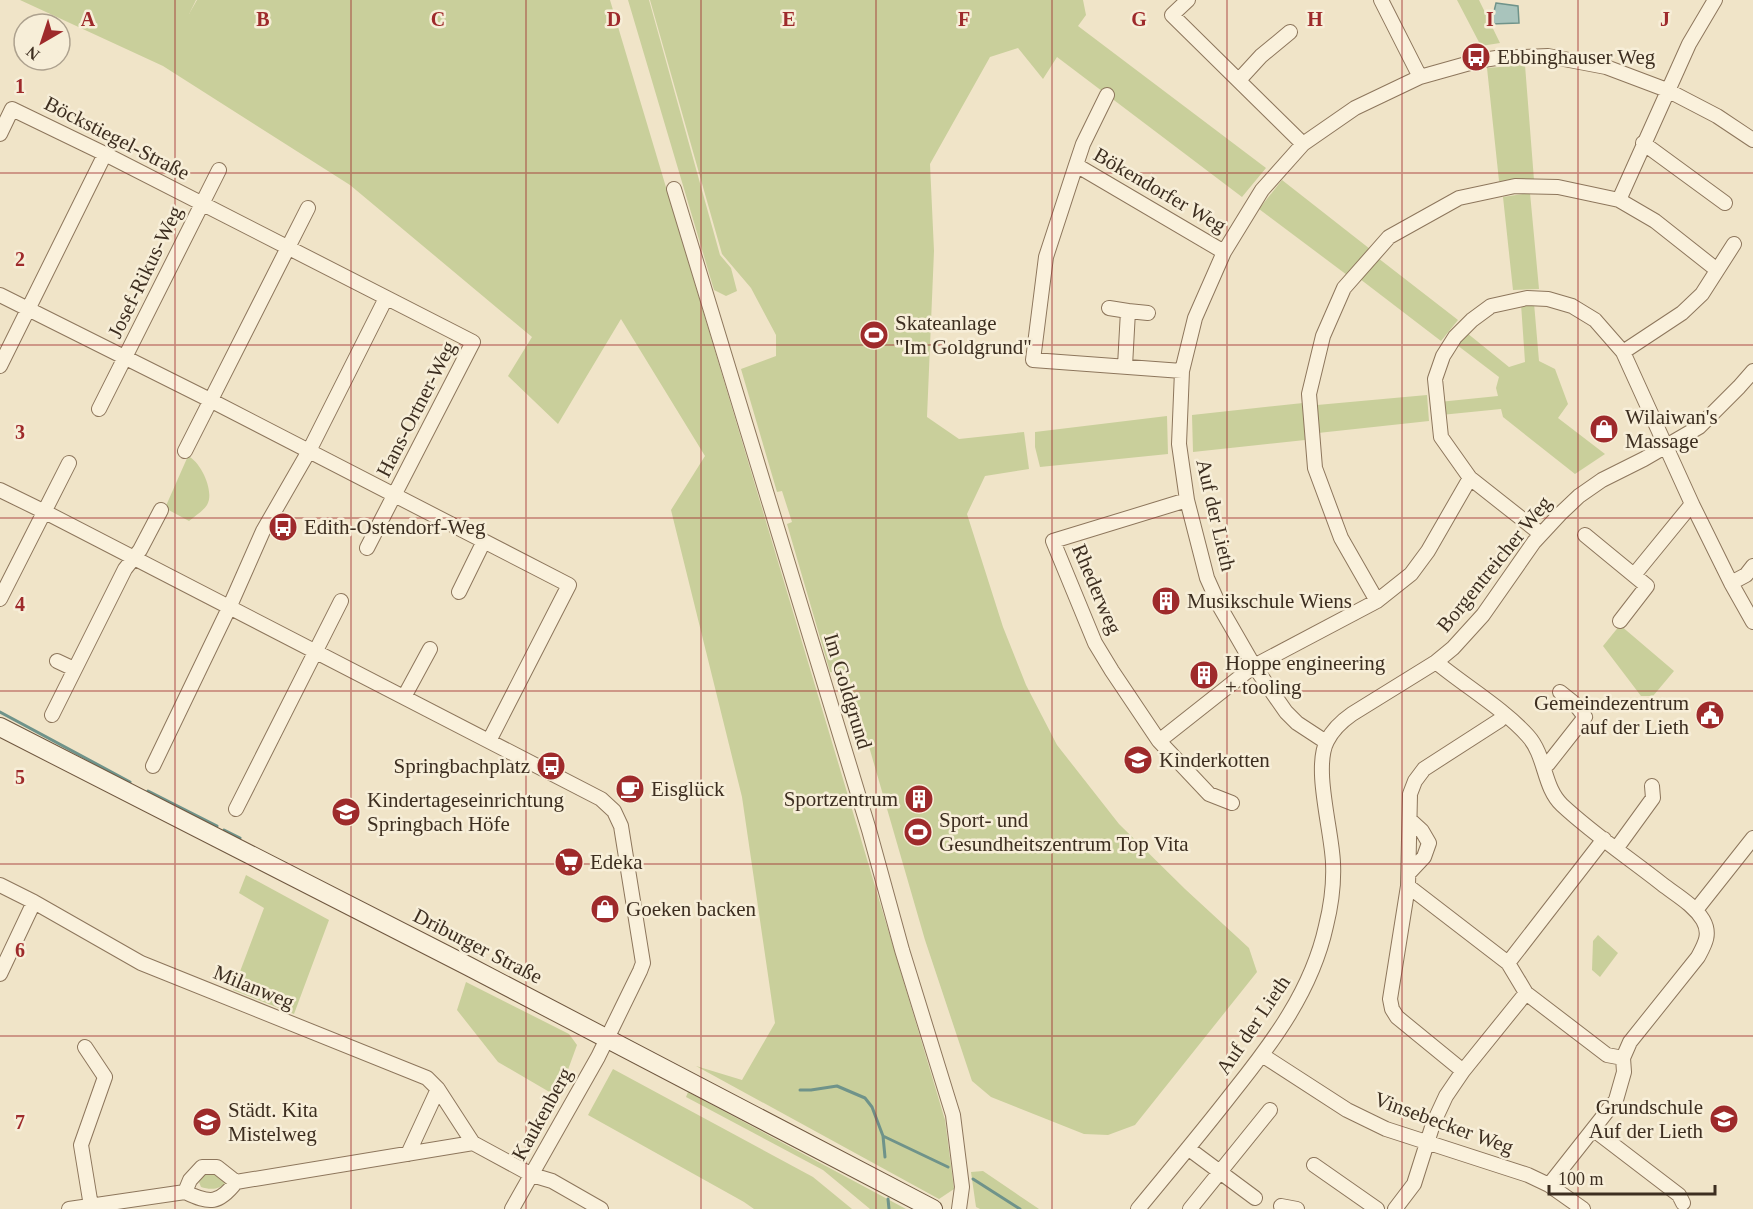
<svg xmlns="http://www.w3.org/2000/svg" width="1753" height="1209" viewBox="0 0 1753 1209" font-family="Georgia,serif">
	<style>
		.green { fill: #c9cf9b }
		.water { fill: #a9c4bc; stroke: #6f938a; stroke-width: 1.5 }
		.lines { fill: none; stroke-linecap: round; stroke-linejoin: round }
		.stream { stroke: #6f938a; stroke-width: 3 }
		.street-casing { stroke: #8d765c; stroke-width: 16 }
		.secondary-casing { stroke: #6f573f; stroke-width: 20 }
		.street { stroke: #faf1dc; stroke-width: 14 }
		.secondary { stroke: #faf1dc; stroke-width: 18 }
		.grid { fill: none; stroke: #9e2a2b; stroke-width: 1.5; stroke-opacity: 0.55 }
		.labels { text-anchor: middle; stroke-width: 5; stroke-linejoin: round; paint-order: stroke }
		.poi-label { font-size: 21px; fill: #3d2e20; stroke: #f7eed8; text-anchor: start }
		.street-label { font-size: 21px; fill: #3d2e20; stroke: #f7eed8 }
		.grid-label { font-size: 20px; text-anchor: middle; font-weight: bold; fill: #9e2a2b; stroke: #f7eed8; stroke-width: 5; stroke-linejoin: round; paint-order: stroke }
	</style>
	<rect width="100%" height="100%" fill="#f0e4c8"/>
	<!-- green -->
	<path class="green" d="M 20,0 L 196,0 L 189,14 L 197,0 L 610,0 L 945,1120 L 954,1189 L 939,1199 L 696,1066 L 742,1080 L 775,1023 L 742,797 L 671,510 L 705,456 L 621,319 L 558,424 L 508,376 L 532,337 L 350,185 L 163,66 Z
		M 628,0 L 649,0 L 720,255 L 731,268 L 737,291 L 726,296 L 714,290 Z
		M 650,0 L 1083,0 L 1086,15 L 1078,26 L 1266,168 L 1242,197 L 1057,57 L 1043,79 L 1018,48 L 990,57 L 930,164 L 934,251 L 927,417 L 959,439 L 1024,432 L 1029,469 L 985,476 L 967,514 L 1003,627 L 1026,685 L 1057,745 L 1119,824 L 1185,889 L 1249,948 L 1257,972 L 1135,1125 L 1108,1135 L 1084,1134 L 991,1097 L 972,1081 L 925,940 L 848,674 L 830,672 L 787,524 L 792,522 L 782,491 L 777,492 L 741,369 L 776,356 L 776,335 L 751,288 L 722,254 Z
		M 1457,0 L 1479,0 L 1500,43 L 1481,46 Z
		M 1525,65 L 1534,180 L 1499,181 L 1487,68 Z
		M 1282,180 L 1370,249 L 1347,275 L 1259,209 Z
		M 1530,193 L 1539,289 L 1513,290 L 1503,197 Z
		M 1378,258 L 1458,320 L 1441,341 L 1360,279 Z
		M 1534,303 L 1539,361 L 1555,369 L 1568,404 L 1558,418 L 1605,454 L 1575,474 L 1503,417 L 1501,409 L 1441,415 L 1439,402 L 1498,396 L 1496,388 L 1499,377 L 1457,345 L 1467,333 L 1509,367 L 1525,362 L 1521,304 Z
		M 1427,395 L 1429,421 L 1318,433 L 1317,405 Z
		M 1303,403 L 1305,440 L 1193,452 L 1192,415 Z
		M 1167,416 L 1168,454 L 1040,467 L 1035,447 L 1035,432 Z
		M 188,456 C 201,462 215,492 207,505 C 202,512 195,516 189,521 L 165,508 Z
		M 1620,625 L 1674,671 L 1653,696 L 1641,696 L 1603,646 Z
		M 246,875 L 329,920 L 294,1014 L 233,990 L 264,908 L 239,893 Z
		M 1598,935 L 1618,953 L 1600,977 L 1592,970 L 1593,941 Z
		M 466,982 L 569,1034 L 577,1045 L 558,1097 L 498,1062 L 457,1010 Z
		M 613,1069 L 813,1177 L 852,1209 L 754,1209 L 744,1202 L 588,1115 Z
		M 688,1092 L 906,1209 L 870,1209 L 823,1170 L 686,1097 Z
		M 215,1170 L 227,1181 C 221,1190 210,1190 201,1187 L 199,1182 L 207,1171 Z
		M 983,1171 L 1039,1209 L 980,1209 L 976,1207 L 971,1172 Z"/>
	<!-- water -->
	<path class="water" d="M 1496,3 L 1518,6 L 1519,23 L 1491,24 Z"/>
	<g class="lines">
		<!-- stream -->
		<path class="stream" d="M 0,712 L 130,782
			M 148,791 L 217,826
			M 224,830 L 240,838
			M 800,1090 L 811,1090 L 837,1086 L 865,1098 L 872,1107 L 883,1136 L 885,1157
			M 883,1136 L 948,1167
			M 973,1179 L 1020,1209
			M 888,1199 L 889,1209"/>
		<!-- street casing -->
		<g class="street-casing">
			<path id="street" d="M 1188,0 L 1172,15 L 1303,144
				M 1381,0 L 1420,77
				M 1239,80 L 1261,56 L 1290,32
				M 0,134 L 12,109 L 105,154 L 473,342 L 367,548
				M 1643,143 L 1725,203
				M 1076,165 L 1083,144 L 1107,95
				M 674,189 L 869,830 L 902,950 L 953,1115 L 962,1187 L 959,1209
				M 1619,200 L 1689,44 L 1715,0
				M 0,295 L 210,400 L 569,585 L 489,741
				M 1109,308 L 1128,311
				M 1623,352 L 1682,313 L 1702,294 L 1734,244
				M 0,366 L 105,154
				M 1125,366 L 1128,311 L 1148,313
				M 1182,371 L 1033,360 L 1046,257 L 1076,165 L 1224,252
				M 99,409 L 219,170
				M 185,451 L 308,208
				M 0,490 L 45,512 L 601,799 L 614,811 L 621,826 L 643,963 L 640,971 L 598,1057 L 512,1209
				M 1187,500 L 1053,541 L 1095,643 L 1112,671 L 1159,741 L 1254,666 L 1377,601 L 1411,574 L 1428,551 L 1470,478
				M 1541,534 L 1470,478 L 1441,437 L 1435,379 L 1443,356 L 1455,337 L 1472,320 L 1491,306 L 1527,298 L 1548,299 L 1572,306 L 1595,320 L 1623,352 L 1692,504 L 1731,583 L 1753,622
				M 1585,535 L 1647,586 L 1620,621
				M 1634,575 L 1692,504
				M 1731,583 L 1746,575 L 1753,566
				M 459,592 L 484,541
				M 0,599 L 69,463
				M 1377,601 L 1341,538 L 1315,468 L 1309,394 L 1323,336 L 1344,288 L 1389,237 L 1459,198 L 1515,186 L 1558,187 L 1619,200 L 1655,221 L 1717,270
				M 57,661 L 74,669
				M 1436,662 C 1465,686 1504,709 1528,736 C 1546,756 1543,787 1562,805 C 1593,834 1629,858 1662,884 C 1676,895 1693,904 1703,920 C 1711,934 1705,944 1698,957 L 1630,1042 L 1623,1058 L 1624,1072 L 1616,1100 L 1549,1185
				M 404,697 L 430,649
				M 52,715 L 125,569 L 140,550 L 161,510
				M 1159,741 L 1209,794 L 1232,803
				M 1326,742 L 1297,723 L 1286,712 L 1254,666 L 1220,607 L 1207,578 L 1187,500 L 1179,444 L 1182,371 L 1195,318 L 1224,252 L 1262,190 L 1303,144 L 1355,108 L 1420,77 L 1477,61 L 1496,58 L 1548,56 L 1606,67 L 1667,90 L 1717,116 L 1753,140
				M 153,766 L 229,608 L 263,531 L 309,451 L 386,298
				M 1543,766 L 1548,764 L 1585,717 L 1575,704 L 1560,692
				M 236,809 L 341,601
				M 1616,849 L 1653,798 L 1652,786
				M 1409,873 L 1424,857 L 1429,843 L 1422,831 L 1410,820
				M 0,885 L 34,902 L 141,963 L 427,1078 L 438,1089 L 473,1143
				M 1408,886 L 1508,963
				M 1696,910 L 1753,838
				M 0,974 L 34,902
				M 1526,993 L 1607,1055 L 1623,1058
				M 85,1047 L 105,1077 L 81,1145 L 91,1206
				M 1262,1055 L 1347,1110 L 1386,1129 L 1528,1175 L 1549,1185 L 1583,1209
				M 1463,1071 L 1397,1017 L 1392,1009 L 1390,999 L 1408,886 L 1410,794 L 1415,781 L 1424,769 L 1500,720 L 1504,715
				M 1594,1130 L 1679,1195 L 1683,1203
				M 1189,1149 L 1255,1198
				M 408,1154 L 438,1089
				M 1314,1165 L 1377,1209
				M 185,1192 L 190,1180 L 202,1167 L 217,1167 L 236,1182
				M 1281,1206 L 1297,1209
				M 69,1209 L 185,1192 C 210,1204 219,1204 236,1182 L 473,1143 L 532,1175 L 552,1181 L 601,1209
				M 1138,1209 C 1170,1170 1202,1132 1233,1092 C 1273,1042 1312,990 1326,926 C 1331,906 1334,884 1333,863 C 1332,831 1313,768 1327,741 C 1333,729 1342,721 1352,714 L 1436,662 L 1453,648 L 1483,615 L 1534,542 L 1560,514 L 1579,496 L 1602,480 L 1644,459 L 1699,427 L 1739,387 L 1753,371
				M 1190,1209 L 1270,1110
				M 1395,1209 L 1414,1184 L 1433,1124 L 1446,1096 L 1463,1071 L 1526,993 L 1508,963 L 1604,839"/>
		</g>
		<!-- secondary casing -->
		<g class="secondary-casing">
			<path id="secondary" d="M 0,727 L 468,966 L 933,1209"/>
		</g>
		<!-- street -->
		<use href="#street" class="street"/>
		<!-- secondary -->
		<use href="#secondary" class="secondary"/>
	</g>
	<!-- grid -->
	<path class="grid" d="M 175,0 L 175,1209M 351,0 L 351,1209M 526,0 L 526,1209M 701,0 L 701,1209M 876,0 L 876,1209M 1052,0 L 1052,1209M 1227,0 L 1227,1209M 1402,0 L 1402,1209M 1578,0 L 1578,1209M 0,173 L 1753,173M 0,345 L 1753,345M 0,518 L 1753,518M 0,691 L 1753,691M 0,864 L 1753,864M 0,1036 L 1753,1036"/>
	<!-- icons -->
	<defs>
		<g id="bus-disc" transform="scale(1.5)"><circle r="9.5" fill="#9e2a2b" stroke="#f7eed8"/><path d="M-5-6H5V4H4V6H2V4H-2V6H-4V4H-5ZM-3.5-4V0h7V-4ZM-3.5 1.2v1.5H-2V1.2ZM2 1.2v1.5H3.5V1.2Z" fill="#fff"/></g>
		<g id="stadium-disc" transform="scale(1.5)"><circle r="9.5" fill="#9e2a2b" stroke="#f7eed8"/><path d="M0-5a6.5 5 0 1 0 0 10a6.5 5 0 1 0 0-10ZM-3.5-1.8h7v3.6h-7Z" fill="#fff"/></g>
		<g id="shop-disc" transform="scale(1.5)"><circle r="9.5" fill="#9e2a2b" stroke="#f7eed8"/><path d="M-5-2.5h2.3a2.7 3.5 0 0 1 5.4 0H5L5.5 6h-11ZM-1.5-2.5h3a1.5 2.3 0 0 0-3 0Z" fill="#fff"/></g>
		<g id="building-disc" transform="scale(1.5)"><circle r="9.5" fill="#9e2a2b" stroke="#f7eed8"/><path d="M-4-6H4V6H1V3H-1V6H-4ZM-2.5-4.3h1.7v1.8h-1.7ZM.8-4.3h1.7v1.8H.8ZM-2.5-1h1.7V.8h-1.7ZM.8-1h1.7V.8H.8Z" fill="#fff"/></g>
		<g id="civic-disc" transform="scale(1.5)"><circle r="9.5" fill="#9e2a2b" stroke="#f7eed8"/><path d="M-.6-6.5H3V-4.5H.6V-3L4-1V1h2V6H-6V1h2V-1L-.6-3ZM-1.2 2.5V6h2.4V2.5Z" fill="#fff"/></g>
		<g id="school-disc" transform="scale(1.5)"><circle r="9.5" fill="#9e2a2b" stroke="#f7eed8"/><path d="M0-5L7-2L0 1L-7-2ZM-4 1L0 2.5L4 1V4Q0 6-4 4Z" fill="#fff"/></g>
		<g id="cafe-disc" transform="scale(1.5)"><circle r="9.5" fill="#9e2a2b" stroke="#f7eed8"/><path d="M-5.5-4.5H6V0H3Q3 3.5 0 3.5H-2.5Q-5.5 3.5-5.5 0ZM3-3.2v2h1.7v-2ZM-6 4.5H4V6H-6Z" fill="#fff"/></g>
		<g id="supermarket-disc" transform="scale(1.5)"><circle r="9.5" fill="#9e2a2b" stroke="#f7eed8"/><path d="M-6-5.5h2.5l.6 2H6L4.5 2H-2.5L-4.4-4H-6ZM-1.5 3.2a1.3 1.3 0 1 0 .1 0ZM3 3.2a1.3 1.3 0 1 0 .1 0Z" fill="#fff"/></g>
	</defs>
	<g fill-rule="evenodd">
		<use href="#bus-disc" x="1476" y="57"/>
		<use href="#stadium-disc" x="874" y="335"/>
		<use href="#shop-disc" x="1604" y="429"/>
		<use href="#bus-disc" x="283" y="527"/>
		<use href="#building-disc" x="1166" y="601"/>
		<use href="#building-disc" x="1204" y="675"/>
		<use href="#civic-disc" x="1710" y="715"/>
		<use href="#school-disc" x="1138" y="760"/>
		<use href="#bus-disc" x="551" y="766"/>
		<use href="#cafe-disc" x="630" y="789"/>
		<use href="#building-disc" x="919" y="799"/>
		<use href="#school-disc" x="346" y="812"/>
		<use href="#stadium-disc" x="918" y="832"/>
		<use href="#supermarket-disc" x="569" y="862"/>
		<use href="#shop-disc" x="605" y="909"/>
		<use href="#school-disc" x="1724" y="1119"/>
		<use href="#school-disc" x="207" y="1122"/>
	</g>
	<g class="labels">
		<!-- poi labels -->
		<g class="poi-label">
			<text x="1497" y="64">Ebbinghauser Weg</text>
			<text x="895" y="330">Skateanlage<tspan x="895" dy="24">"Im Goldgrund"</tspan></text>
			<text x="1625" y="424">Wilaiwan's<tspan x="1625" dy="24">Massage</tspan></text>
			<text x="304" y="534">Edith-Ostendorf-Weg</text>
			<text x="1187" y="608">Musikschule Wiens</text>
			<text x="1225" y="670">Hoppe engineering<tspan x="1225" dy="24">+ tooling</tspan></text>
			<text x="1689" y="710" text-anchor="end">Gemeindezentrum<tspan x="1689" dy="24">auf der Lieth</tspan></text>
			<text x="1159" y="767">Kinderkotten</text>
			<text x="530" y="773" text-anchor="end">Springbachplatz</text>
			<text x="651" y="796">Eisglück</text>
			<text x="898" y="806" text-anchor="end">Sportzentrum</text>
			<text x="367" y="807">Kindertageseinrichtung<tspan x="367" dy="24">Springbach Höfe</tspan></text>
			<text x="939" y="827">Sport- und<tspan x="939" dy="24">Gesundheitszentrum Top Vita</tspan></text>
			<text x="590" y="869">Edeka</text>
			<text x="626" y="916">Goeken backen</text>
			<text x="1703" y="1114" text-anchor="end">Grundschule<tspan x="1703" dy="24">Auf der Lieth</tspan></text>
			<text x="228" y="1117">Städt. Kita<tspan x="228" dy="24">Mistelweg</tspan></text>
		</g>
		<!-- street labels -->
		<g class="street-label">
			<text transform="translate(117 138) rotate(27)" y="7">Böckstiegel-Straße</text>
			<text transform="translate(1160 190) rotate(30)" y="7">Bökendorfer Weg</text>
			<text transform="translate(145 272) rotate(-64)" y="7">Josef-Rikus-Weg</text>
			<text transform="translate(416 409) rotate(-63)" y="7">Hans-Ortner-Weg</text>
			<text transform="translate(1216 515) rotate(77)" y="7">Auf der Lieth</text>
			<text transform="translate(1494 564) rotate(-51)" y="7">Borgentreicher Weg</text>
			<text transform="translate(1097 589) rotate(67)" y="7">Rhederweg</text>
			<text transform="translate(848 691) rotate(73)" y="7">Im Goldgrund</text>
			<text transform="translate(478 946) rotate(27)" y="7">Driburger Straße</text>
			<text transform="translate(254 987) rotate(22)" y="7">Milanweg</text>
			<text transform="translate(1253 1025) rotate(-56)" y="7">Auf der Lieth</text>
			<text transform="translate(542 1114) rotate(-61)" y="7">Kaukenberg</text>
			<text transform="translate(1444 1123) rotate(20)" y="7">Vinsebecker Weg</text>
		</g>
	</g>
	<g class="grid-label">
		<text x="88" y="26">A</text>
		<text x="263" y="26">B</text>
		<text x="438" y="26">C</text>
		<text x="614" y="26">D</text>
		<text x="789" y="26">E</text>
		<text x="964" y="26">F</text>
		<text x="1139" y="26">G</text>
		<text x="1315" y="26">H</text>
		<text x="1490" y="26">I</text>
		<text x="1665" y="26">J</text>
		<text x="20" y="93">1</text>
		<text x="20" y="266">2</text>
		<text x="20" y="439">3</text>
		<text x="20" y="611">4</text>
		<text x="20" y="784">5</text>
		<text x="20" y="957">6</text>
		<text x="20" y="1129">7</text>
	</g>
	<!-- north arrow -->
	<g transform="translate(42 42) rotate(219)"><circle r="28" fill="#f7eed8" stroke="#ada18e" stroke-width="1.5"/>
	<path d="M0-4.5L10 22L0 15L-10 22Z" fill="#9e2a2b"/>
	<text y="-9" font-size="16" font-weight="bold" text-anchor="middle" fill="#3d2e20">N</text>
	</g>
	<!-- scale -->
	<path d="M1549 1185v9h166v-9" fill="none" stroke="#3d2e20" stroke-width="3"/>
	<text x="1558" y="1185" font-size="18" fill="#3d2e20" stroke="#f7eed8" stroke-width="4.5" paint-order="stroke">100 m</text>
</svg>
